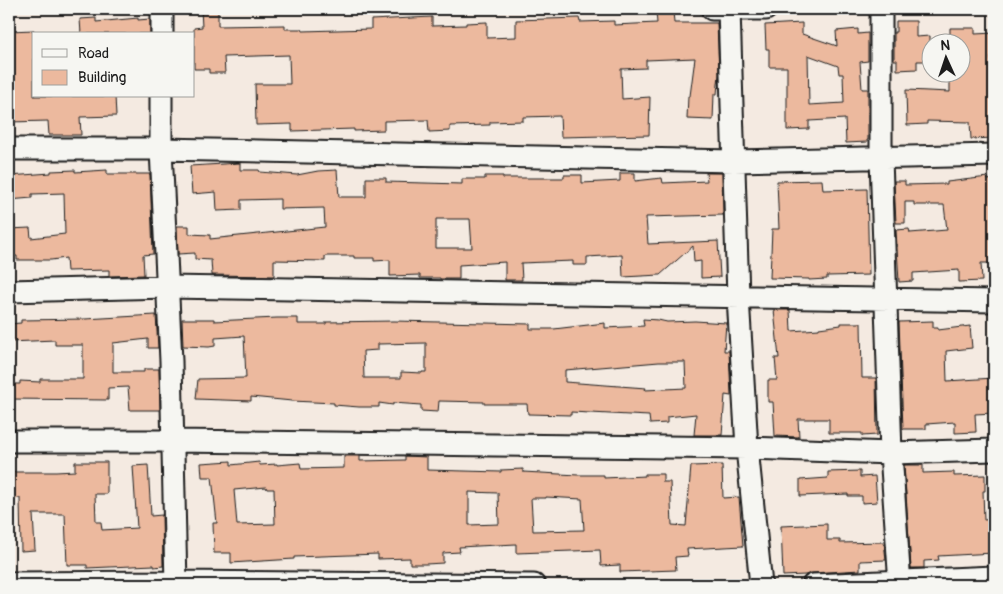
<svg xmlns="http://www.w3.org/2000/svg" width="1003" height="594" viewBox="0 0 1003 594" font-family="Pangolin,sans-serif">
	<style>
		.building { fill: #ecb99e; stroke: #1c1c1c; fill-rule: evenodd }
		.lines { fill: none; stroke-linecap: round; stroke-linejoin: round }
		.minor-casing { stroke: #1c1c1c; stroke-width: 25 }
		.minor { stroke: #f6f6f2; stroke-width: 21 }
	</style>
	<rect width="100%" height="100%" fill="#f4eae1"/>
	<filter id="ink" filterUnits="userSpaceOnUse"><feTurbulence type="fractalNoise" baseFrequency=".02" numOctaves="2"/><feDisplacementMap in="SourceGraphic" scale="10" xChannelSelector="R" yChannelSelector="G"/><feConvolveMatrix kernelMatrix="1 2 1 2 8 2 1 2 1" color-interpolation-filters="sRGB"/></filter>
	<g filter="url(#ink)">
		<!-- building -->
		<path class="building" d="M 201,9 L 218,9 L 218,26 L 285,25 L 285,29 L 302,29 L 303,31 L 371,29 L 371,20 L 432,17 L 432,26 L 466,25 L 466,23 L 487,22 L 487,38 L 516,37 L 516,20 L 579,18 L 580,22 L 614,21 L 614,25 L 657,23 L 656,12 L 673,11 L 674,23 L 717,23 L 719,74 L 717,94 L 714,94 L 713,120 L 687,119 L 688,96 L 690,96 L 695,58 L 646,60 L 646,68 L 621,69 L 622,99 L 650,97 L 649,135 L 561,137 L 560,116 L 523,117 L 523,121 L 490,122 L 490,125 L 450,126 L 450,131 L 429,132 L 428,120 L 384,121 L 384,130 L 354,131 L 354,129 L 292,131 L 292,124 L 256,125 L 255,84 L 290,84 L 289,55 L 224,57 L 225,73 L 209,73 L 209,69 L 194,69 L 194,28 L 202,27 Z
			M 96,18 L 96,22 L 138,18 L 138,20 L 150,19 L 150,34 L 81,34 L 80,19 Z
			M 896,21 L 916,21 L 916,37 L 930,36 L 930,61 L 917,61 L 917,69 L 897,70 L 897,60 L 894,60 L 894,32 L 896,32 Z
			M 802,23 L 802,34 L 837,46 L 836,31 L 858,29 L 858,34 L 868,33 L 868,61 L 860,62 L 862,89 L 868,89 L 868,140 L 867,140 L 867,142 L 846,143 L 845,119 L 809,121 L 809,129 L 787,130 L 787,67 L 769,67 L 769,49 L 766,49 L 765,25 ZM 808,55 L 838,66 L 839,74 L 843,74 L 844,103 L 809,105 Z
			M 950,28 L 975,28 L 975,34 L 994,33 L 994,56 L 991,56 L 993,100 L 994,100 L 994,138 L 971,139 L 970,122 L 927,121 L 927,124 L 907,125 L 906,90 L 950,92 L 950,72 L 960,72 L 960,42 L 950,42 Z
			M 34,30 L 34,96 L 115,96 L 116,116 L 80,117 L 81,135 L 49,135 L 48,121 L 9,122 L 9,31 Z
			M 240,163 L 240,170 L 259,170 L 260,172 L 297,175 L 318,171 L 337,170 L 339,197 L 366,197 L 366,178 L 386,178 L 386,182 L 462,184 L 462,179 L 485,179 L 485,176 L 503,176 L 503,178 L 564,178 L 564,175 L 582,175 L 582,183 L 620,181 L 620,173 L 635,173 L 635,181 L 662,178 L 663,183 L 707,181 L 706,173 L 722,173 L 723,215 L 646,217 L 648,244 L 718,241 L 720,277 L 701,278 L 701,261 L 694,262 L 693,246 L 660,275 L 623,277 L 622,255 L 587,257 L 587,265 L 573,265 L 573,261 L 521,263 L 522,280 L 505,280 L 505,262 L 459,265 L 459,279 L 440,279 L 440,278 L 420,278 L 420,275 L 390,276 L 390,260 L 374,261 L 374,258 L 354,258 L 354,256 L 325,256 L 325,261 L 274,260 L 274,276 L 212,275 L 211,260 L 195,259 L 195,253 L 178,254 L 177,226 L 189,226 L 189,234 L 210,235 L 210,239 L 325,227 L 324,208 L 280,209 L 280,199 L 241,200 L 241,210 L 217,211 L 216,192 L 192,194 L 190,166 ZM 436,219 L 470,219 L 472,248 L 436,248 Z
			M 75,170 L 75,172 L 107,170 L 107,174 L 150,174 L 153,254 L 143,255 L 144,275 L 109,276 L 109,270 L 67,271 L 66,258 L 51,260 L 17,260 L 17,256 L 9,256 L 9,229 L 30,228 L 31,238 L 65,234 L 64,193 L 32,194 L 32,198 L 9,200 L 9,176 L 51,173 L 51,171 Z
			M 988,177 L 988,180 L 994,179 L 994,263 L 981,263 L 982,281 L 959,282 L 959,270 L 913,273 L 913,281 L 899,282 L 896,230 L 909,229 L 910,233 L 947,230 L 944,205 L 914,205 L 914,202 L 905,202 L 905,223 L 896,223 L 894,181 L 905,181 L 905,185 L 947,184 L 947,182 Z
			M 822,180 L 823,190 L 867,189 L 869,275 L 827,276 L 827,279 L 809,280 L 809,279 L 770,278 L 772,229 L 779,229 L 777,181 Z
			M 774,310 L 790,310 L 791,331 L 819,329 L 819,328 L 841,325 L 841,323 L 861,323 L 862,378 L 876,378 L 877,435 L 862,436 L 862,433 L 829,433 L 829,419 L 798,419 L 799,437 L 775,436 L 773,402 L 768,402 L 768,380 L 777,380 L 775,358 L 779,358 Z
			M 156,315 L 158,348 L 148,348 L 148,339 L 113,343 L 113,372 L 144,372 L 144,369 L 159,369 L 160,410 L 130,410 L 128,387 L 108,388 L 108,400 L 9,399 L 9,384 L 20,384 L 20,381 L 40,382 L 40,379 L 83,379 L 83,345 L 55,345 L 55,340 L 9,342 L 9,324 L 21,323 L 21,320 L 85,319 Z
			M 277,318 L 298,318 L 298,324 L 326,324 L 326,322 L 394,321 L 530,324 L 530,329 L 554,329 L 605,323 L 605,328 L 644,326 L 643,319 L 658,320 L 667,322 L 695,321 L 726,323 L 724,351 L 729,351 L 731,396 L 725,395 L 722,435 L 694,435 L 696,414 L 667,417 L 667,423 L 650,424 L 649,416 L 571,412 L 571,415 L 528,414 L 527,404 L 484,404 L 484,402 L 439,401 L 438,412 L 421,411 L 421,405 L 393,403 L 393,405 L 379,403 L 379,407 L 359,407 L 334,405 L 334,403 L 292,401 L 251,397 L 251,401 L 196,399 L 198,379 L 246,378 L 244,336 L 215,338 L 215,346 L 209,347 L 183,346 L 182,319 L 214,319 L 214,321 ZM 426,343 L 426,372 L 422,372 L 422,373 L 401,372 L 401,378 L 364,378 L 363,351 L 378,350 L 378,344 ZM 659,362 L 685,362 L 686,388 L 645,390 L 646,388 L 565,382 L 565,370 Z
			M 933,321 L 933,328 L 938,328 L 938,330 L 970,326 L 972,348 L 946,351 L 947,381 L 994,378 L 994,413 L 975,414 L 976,432 L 955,433 L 955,422 L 926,424 L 926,429 L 903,429 L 899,322 Z
			M 344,456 L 360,456 L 360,461 L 405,460 L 405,456 L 427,457 L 427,470 L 501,472 L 501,470 L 523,469 L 523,472 L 578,475 L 604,475 L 604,478 L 645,476 L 645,474 L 663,474 L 663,482 L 670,482 L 672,525 L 686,526 L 691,466 L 722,465 L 723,498 L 739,497 L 743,546 L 687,549 L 688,556 L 675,557 L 676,570 L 620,572 L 620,565 L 601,566 L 600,550 L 516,553 L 516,544 L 459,547 L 460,552 L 443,553 L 443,563 L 426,564 L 410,564 L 410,558 L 378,559 L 378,554 L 294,557 L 294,559 L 231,563 L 231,553 L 214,553 L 213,523 L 217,523 L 212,477 L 202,477 L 201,463 L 231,461 L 231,465 L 259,462 L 260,465 L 277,464 L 277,465 L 300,463 L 301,469 L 344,468 ZM 266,487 L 267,489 L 274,489 L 275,524 L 237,525 L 234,490 ZM 469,492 L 498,493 L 499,524 L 469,525 ZM 546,497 L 582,499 L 584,530 L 533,531 L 531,498 L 546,498 Z
			M 75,462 L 107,462 L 107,494 L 95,494 L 96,522 L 101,522 L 102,530 L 137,528 L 133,466 L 148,465 L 151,516 L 162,515 L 163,566 L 154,567 L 154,565 L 87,568 L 87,565 L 67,565 L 65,514 L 33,514 L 35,550 L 21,551 L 20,498 L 9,499 L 9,472 L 56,472 L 75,471 Z
			M 904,465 L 923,465 L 923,473 L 954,472 L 954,476 L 985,475 L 985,491 L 983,491 L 984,520 L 994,519 L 994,553 L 938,556 L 939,560 L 924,561 L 924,568 L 911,568 Z
			M 860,471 L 860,477 L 875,476 L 877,502 L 862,503 L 862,496 L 848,496 L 848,494 L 800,496 L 800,480 L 828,478 L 828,472 Z
			M 827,524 L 827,540 L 840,540 L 840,543 L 884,542 L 886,560 L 860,561 L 860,570 L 812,573 L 805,575 L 783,576 L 781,526 Z"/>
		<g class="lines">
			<!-- minor casing -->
			<g class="minor-casing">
				<path id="minor" d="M 712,9 L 766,9
					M 729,9 L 738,297 L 747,448 L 761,585
					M 881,9 L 881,158 L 891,453 L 900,585
					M 162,34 L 162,9
					M 161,96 L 161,149 L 171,361 L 176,585
					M 9,149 L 161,149 L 734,161 L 994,155
					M 9,291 L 167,287 L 994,301
					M 9,441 L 172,441 L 747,448 L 891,453 L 994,450
					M 9,583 L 176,582 L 534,585
					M 813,585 L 994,577"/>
			</g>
			<!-- minor -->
			<use href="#minor" class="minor"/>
		</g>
	</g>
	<!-- margin -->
	<rect width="1003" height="594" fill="none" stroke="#f6f6f2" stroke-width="30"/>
	<rect x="15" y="15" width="973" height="564" fill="none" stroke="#1c1c1c" stroke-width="2" filter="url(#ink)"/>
	<!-- legend -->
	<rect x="32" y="32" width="162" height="65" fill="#f6f6f2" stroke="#9f9f9c"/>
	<rect x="42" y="49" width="25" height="8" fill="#f6f6f2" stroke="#9f9f9c"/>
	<text x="78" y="58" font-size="15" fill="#1c1c1c">Road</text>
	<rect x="42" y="70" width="25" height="15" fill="#ecb99e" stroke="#9f9f9c"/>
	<text x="78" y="82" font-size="15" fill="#1c1c1c">Building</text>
	<!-- north arrow -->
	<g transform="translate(946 58) rotate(357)"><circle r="24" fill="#f6f6f2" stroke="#9f9f9c"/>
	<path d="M0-4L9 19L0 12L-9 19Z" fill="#1c1c1c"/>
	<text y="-8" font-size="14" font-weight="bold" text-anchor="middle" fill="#1c1c1c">N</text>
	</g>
</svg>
